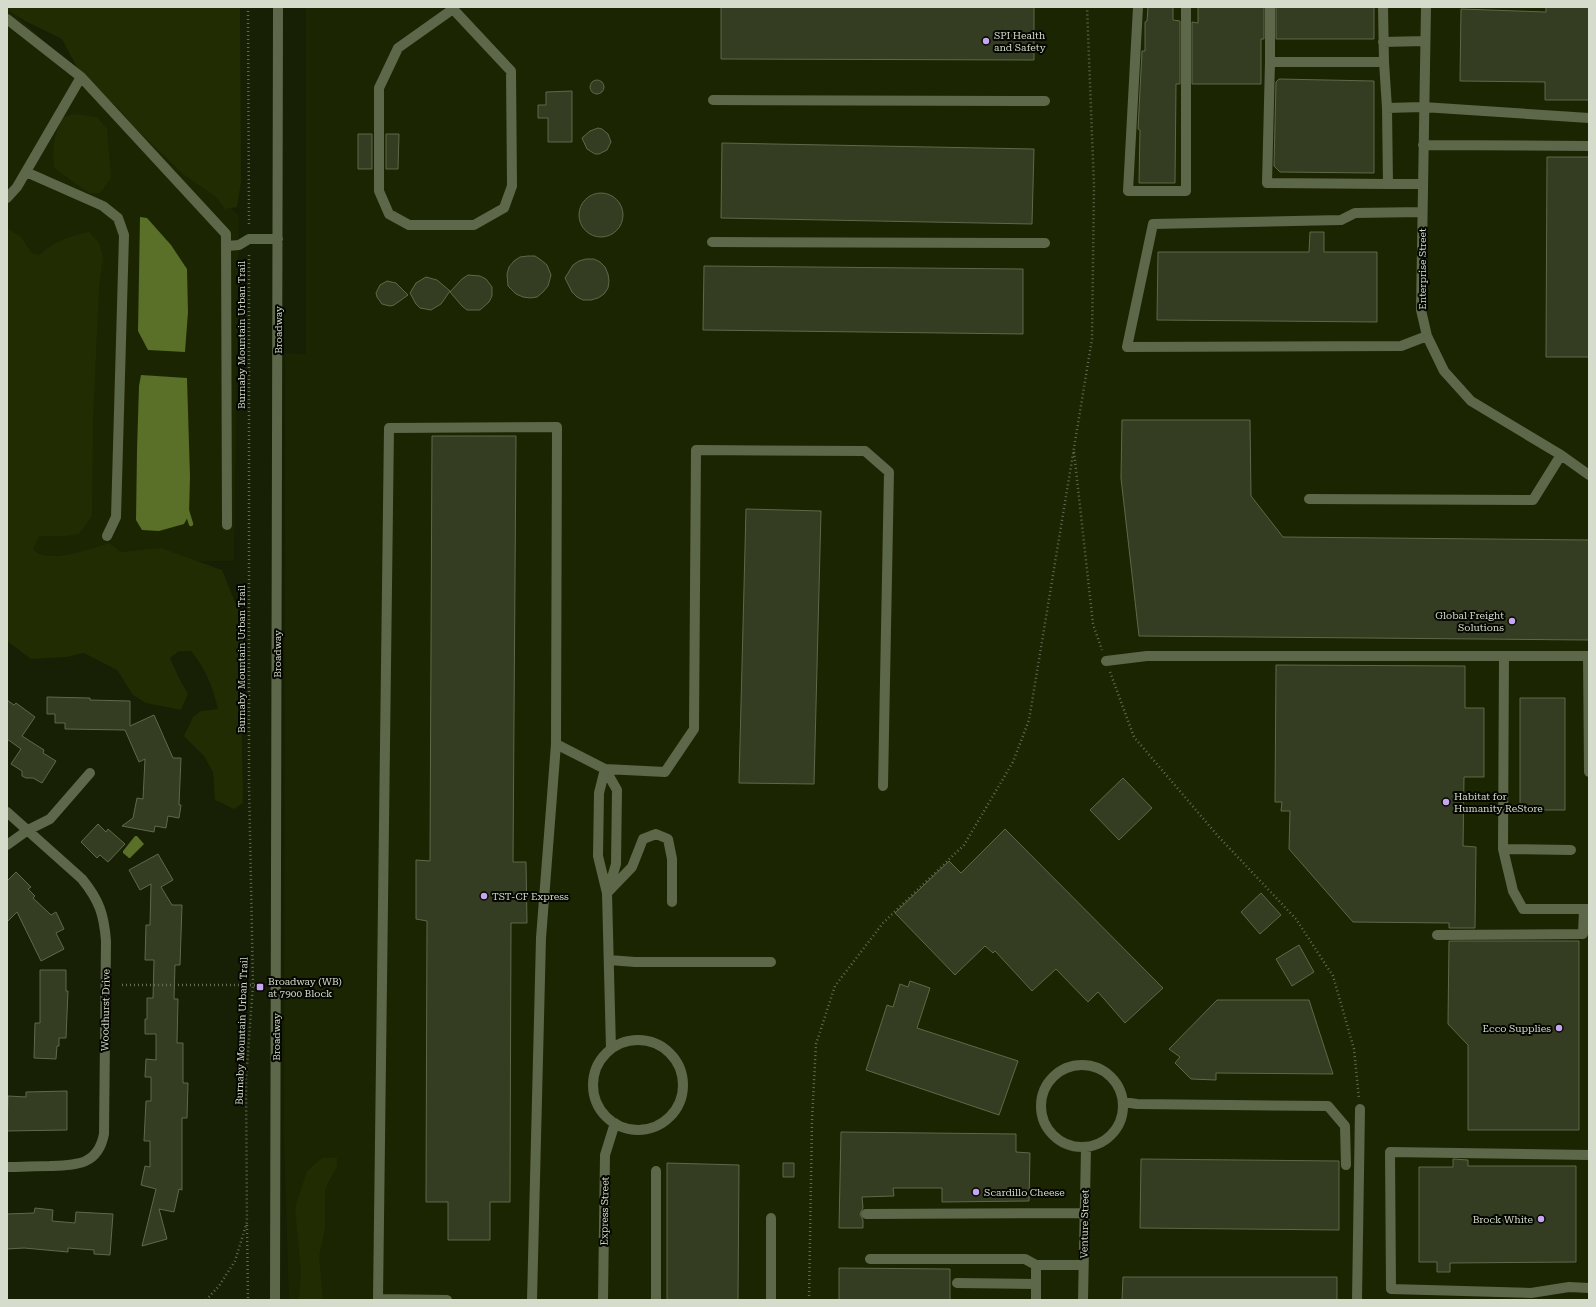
<svg xmlns="http://www.w3.org/2000/svg" width="1596" height="1307" viewBox="0 0 1596 1307" font-family="'Roboto Serif',serif">
	<style>
		.built { fill: #1b2502 }
		.green { fill: #212c03 }
		.water { fill: #5a6f27 }
		.lines { fill: none; stroke-linecap: round; stroke-linejoin: round }
		.stream { stroke: #5a6f27; stroke-width: 4.5 }
		.building { fill: #343d21; stroke: #5e694a }
		.path { stroke: #636b54; stroke-width: 2.5; stroke-dasharray: 1 3; stroke-linecap: butt }
		.minor { stroke: #5d674a; stroke-width: 10 }
		.poi-dot { fill: #c6a6f0; stroke: #050701; stroke-width: 1.5 }
		.labels { text-anchor: middle; stroke-width: 4; stroke-linejoin: round; paint-order: stroke }
		.poi-label { font-size: 10px; fill: #d5dccb; stroke: #050701; text-anchor: start }
		.street-label { font-size: 10px; fill: #d5dccb; stroke: #050701 }
	</style>
	<rect width="100%" height="100%" fill="#171f04"/>
	<!-- built -->
	<path class="built" d="M 7,7 L 239,215 L 234,561 L 7,563 Z
		M 306,7 L 1589,7 L 1589,1300 L 289,1300 L 284,1140 L 285,353 L 306,354 Z"/>
	<!-- green -->
	<path class="green" d="M 7,7 L 240,7 L 241,183 L 237,207 L 225,209 L 216,197 L 183,174 L 134,127 L 118,108 L 81,75 L 62,39 L 25,21 L 7,9 Z
		M 73,114 L 97,117 L 107,129 L 111,178 L 100,193 L 89,193 L 54,168 C 52,149 54,136 62,118 Z
		M 7,228 L 20,236 L 32,253 L 39,255 C 53,242 70,236 89,232 L 99,243 L 103,257 L 99,288 L 93,420 L 92,516 L 79,534 L 64,536 L 39,536 L 33,549 C 45,566 93,548 109,543 L 121,552 L 161,548 L 222,570 L 244,624 L 241,690 L 243,803 L 234,809 L 215,800 L 213,772 L 204,756 L 184,736 L 193,717 L 201,711 L 218,709 C 213,687 205,668 191,651 L 179,651 L 170,658 L 179,678 L 188,694 L 181,710 L 146,703 L 133,695 L 117,670 L 84,653 L 66,657 L 31,659 L 7,641 Z
		M 322,1158 L 337,1158 L 337,1166 L 325,1189 L 325,1228 L 319,1257 L 323,1300 L 299,1300 L 301,1272 L 295,1208 L 307,1171 Z"/>
	<!-- water -->
	<path class="water" d="M 140,217 L 147,218 L 171,245 L 187,269 L 188,312 L 185,352 L 148,350 L 138,331 Z
		M 141,375 L 187,378 L 190,477 L 189,515 L 184,524 L 159,531 L 142,530 L 136,520 L 137,450 L 139,386 Z
		M 135,836 L 137,836 L 144,844 L 130,858 L 129,858 L 123,853 L 123,851 Z"/>
	<g class="lines">
		<!-- stream -->
		<path class="stream" d="M 187,511 L 191,524"/>
	</g>
	<!-- building -->
	<path class="building" d="M 721,7 L 1034,7 L 1034,60 L 721,59 Z
		M 1148,7 L 1173,7 L 1173,20 L 1180,21 L 1180,84 L 1176,84 L 1175,183 L 1139,183 L 1140,130 L 1138,129 L 1142,51 L 1145,51 L 1145,22 L 1147,21 Z
		M 1198,7 L 1264,7 L 1264,39 L 1261,39 L 1261,84 L 1192,84 L 1192,22 L 1198,23 Z
		M 1276,7 L 1374,7 L 1374,39 L 1276,39 Z
		M 1546,7 L 1589,7 L 1589,100 L 1545,100 L 1545,82 L 1460,81 L 1461,9 L 1546,12 Z
		M 1279,79 L 1374,81 L 1374,173 L 1280,172 L 1274,166 L 1276,82 Z
		M590 87a7 7 0 1 1 14 0a7 7 0 1 1-14 0Z
		M 572,91 L 572,142 L 548,142 L 548,118 L 538,118 L 538,105 L 546,105 L 546,92 Z
		M 598,128 L 602,129 L 608,134 L 611,142 L 607,150 L 599,154 L 595,154 L 587,149 L 582,138 L 590,131 Z
		M 358,134 L 372,134 L 372,169 L 358,169 Z
		M 386,134 L 399,134 L 398,169 L 386,169 Z
		M 722,143 L 1034,149 L 1032,224 L 721,218 Z
		M 1547,157 L 1589,157 L 1589,357 L 1546,357 Z
		M579 215a22 22 0 1 1 44 0a22 22 0 1 1-44 0Z
		M 1310,232 L 1324,232 L 1324,252 L 1377,252 L 1377,322 L 1157,320 L 1158,252 L 1309,252 Z
		M 528,256 L 535,256 L 541,260 L 547,265 L 551,275 L 548,286 L 543,292 L 537,297 L 530,298 L 523,297 L 516,294 L 508,286 L 507,274 L 509,267 L 514,261 L 520,257 Z
		M 586,259 L 594,259 L 600,262 L 605,267 L 608,274 L 609,281 L 608,288 L 604,294 L 598,298 L 591,300 L 583,300 L 577,297 L 572,292 L 565,278 L 573,265 L 579,261 Z
		M 704,266 L 1023,269 L 1023,334 L 703,330 Z
		M 468,275 L 480,276 L 486,279 L 492,287 L 492,296 L 489,302 L 480,310 L 467,310 L 462,306 L 450,292 L 462,279 Z
		M 426,277 L 437,280 L 450,291 L 441,304 L 431,310 L 420,308 L 416,304 L 410,293 L 416,283 Z
		M 387,281 L 396,283 L 408,295 L 394,305 L 390,306 L 382,304 L 377,297 L 376,293 L 380,285 Z
		M 1122,420 L 1250,420 L 1251,496 L 1283,537 L 1589,540 L 1589,640 L 1139,636 L 1121,478 Z
		M 432,436 L 516,436 L 513,862 L 526,862 L 527,923 L 511,923 L 510,1202 L 490,1202 L 490,1240 L 448,1240 L 448,1202 L 426,1202 L 427,921 L 416,919 L 416,860 L 430,861 Z
		M 746,509 L 821,511 L 814,784 L 739,783 Z
		M 1276,665 L 1465,666 L 1465,708 L 1484,708 L 1484,777 L 1464,777 L 1463,846 L 1476,847 L 1475,928 L 1449,928 L 1449,923 L 1353,922 L 1289,849 L 1290,811 L 1281,811 L 1282,802 L 1275,802 Z
		M 47,697 L 90,698 L 90,700 L 130,701 L 130,726 L 154,715 L 173,758 L 181,758 L 179,805 L 181,805 L 179,818 L 168,816 L 166,828 L 155,826 L 154,832 L 122,826 L 133,818 L 137,798 L 143,799 L 145,759 L 139,762 L 125,730 L 65,729 L 65,723 L 55,723 L 55,714 L 47,714 Z
		M 1520,698 L 1565,698 L 1565,810 L 1520,810 Z
		M 7,700 L 14,705 L 16,703 L 35,717 L 22,736 L 44,750 L 43,753 L 56,761 L 42,783 L 33,778 L 26,778 L 22,776 L 22,771 L 11,764 L 21,749 L 7,739 Z
		M 1123,778 L 1152,808 L 1119,840 L 1090,810 Z
		M 98,824 L 106,832 L 108,829 L 125,844 L 108,862 L 100,855 L 97,858 L 81,842 Z
		M 1005,829 L 1163,988 L 1125,1023 L 1098,992 L 1088,1002 L 1056,969 L 1032,991 L 995,951 L 993,953 L 985,946 L 955,975 L 895,913 L 949,861 L 961,873 Z
		M 158,854 L 173,880 L 161,887 L 172,905 L 182,905 L 180,965 L 175,965 L 174,999 L 178,999 L 177,1043 L 183,1043 L 183,1083 L 188,1083 L 187,1118 L 182,1118 L 182,1190 L 179,1189 L 174,1212 L 159,1209 L 167,1239 L 142,1246 L 156,1189 L 141,1185 L 145,1166 L 150,1167 L 150,1141 L 144,1141 L 146,1101 L 151,1101 L 151,1077 L 145,1077 L 146,1059 L 156,1060 L 156,1034 L 145,1034 L 145,1019 L 147,1019 L 147,998 L 153,998 L 154,960 L 145,960 L 146,925 L 150,925 L 151,884 L 140,890 L 129,870 Z
		M 16,872 L 31,887 L 28,889 L 35,896 L 33,898 L 51,915 L 56,912 L 64,929 L 56,933 L 64,949 L 41,961 L 17,912 L 7,922 L 7,881 Z
		M 1261,893 L 1281,915 L 1260,934 L 1241,912 Z
		M 1449,941 L 1579,941 L 1579,1130 L 1468,1130 L 1468,1045 L 1448,1024 Z
		M 1299,945 L 1314,972 L 1292,986 L 1276,959 Z
		M 40,970 L 66,970 L 66,991 L 68,991 L 66,1038 L 59,1038 L 59,1046 L 57,1046 L 56,1059 L 34,1058 L 35,1023 L 40,1023 Z
		M 910,981 L 930,988 L 917,1028 L 1018,1061 L 999,1115 L 866,1070 L 887,1005 L 893,1007 L 900,984 L 908,987 Z
		M 1217,1000 L 1309,1000 L 1333,1074 L 1216,1073 L 1216,1080 L 1191,1079 L 1175,1063 L 1180,1057 L 1169,1049 Z
		M 67,1091 L 67,1130 L 7,1131 L 8,1096 L 26,1097 L 26,1092 Z
		M 841,1132 L 1016,1134 L 1016,1152 L 1030,1153 L 1029,1201 L 942,1202 L 942,1188 L 893,1188 L 894,1196 L 862,1197 L 863,1208 L 860,1214 L 863,1220 L 863,1228 L 839,1228 Z
		M 1141,1159 L 1339,1161 L 1339,1230 L 1140,1228 Z
		M 1453,1159 L 1468,1160 L 1468,1166 L 1576,1166 L 1576,1262 L 1450,1263 L 1450,1272 L 1437,1272 L 1437,1262 L 1419,1262 L 1419,1167 L 1453,1167 Z
		M 667,1163 L 739,1165 L 738,1300 L 667,1300 Z
		M 783,1163 L 794,1163 L 794,1177 L 783,1177 Z
		M 35,1208 L 53,1210 L 52,1221 L 75,1223 L 76,1212 L 113,1214 L 110,1255 L 94,1254 L 94,1250 L 68,1248 L 68,1252 L 24,1248 L 7,1249 L 7,1214 L 34,1213 Z
		M 839,1268 L 950,1269 L 950,1300 L 839,1300 Z
		M 1123,1277 L 1337,1277 L 1337,1300 L 1122,1300 Z"/>
	<g class="lines">
		<!-- path -->
		<path class="path" d="M 248,7 L 249,226
			M 1074,452 L 1093,624 L 1102,650
			M 1110,672 L 1134,737 L 1218,836 L 1296,919 L 1333,976 L 1354,1049 L 1359,1099
			M 122,985 L 253,985 L 260,987
			M 247,1225 L 248,1300
			M 206,1300 L 219,1286 L 235,1261 L 247,1222 L 246,1079 L 253,985 L 249,783 L 249,253
			M 809,1300 L 812,1120 L 816,1044 L 835,986 L 883,923 L 964,845 L 1013,762 L 1029,720 L 1092,339 L 1094,186 L 1087,7"/>
		<!-- minor -->
		<path class="minor" d="M 453,7 L 453,9 L 511,71 L 512,186 L 504,208 L 474,225 L 409,225 L 389,214 L 379,191 L 379,88 L 398,48 L 453,9
			M 1138,7 L 1128,191 L 1186,191 L 1186,7
			M 1270,7 L 1270,62 L 1384,62 L 1383,7
			M 1426,7 L 1421,310 L 1427,336 L 1444,371 L 1471,401 L 1561,455 L 1589,475
			M 7,19 L 81,77 L 226,234 L 227,525
			M 1383,42 L 1425,41
			M 1270,62 L 1267,183 L 1388,184
			M 1384,62 L 1387,108 L 1423,107 L 1589,118
			M 713,100 L 1045,101
			M 1387,108 L 1388,184 L 1422,184
			M 1423,145 L 1589,146
			M 26,172 L 103,206 L 118,218 L 124,235 L 116,517 L 107,536
			M 7,198 L 17,187 L 81,77
			M 1422,212 L 1355,213 L 1341,220 L 1153,224 L 1127,347 L 1401,346 L 1427,336
			M 712,242 L 1045,243
			M 227,246 L 239,245 L 249,239 L 278,239
			M 1309,499 L 1533,500 L 1561,455
			M 1588,656 L 1589,772
			M 1589,656 L 1504,656 L 1503,849 L 1513,891 L 1523,909 L 1589,909
			M 1106,661 L 1147,656 L 1504,656
			M 556,744 L 605,769 L 665,772 L 694,729 L 696,450 L 865,451 L 889,472 L 883,786
			M 605,769 L 599,793 L 598,856 L 607,893 L 611,1049
			M 605,769 L 617,790 L 616,864 L 608,891
			M 7,812 L 82,879 C 99,900 104,914 106,941 L 104,1134 C 98,1165 77,1165 50,1166 C 36,1166 21,1167 7,1167
			M 7,845 L 28,830 L 50,819 L 90,773
			M 1503,849 L 1571,850
			M 607,893 L 632,867 L 643,839 L 656,834 L 668,839 L 672,859 L 672,902
			M 1437,935 L 1583,934 L 1584,909
			M 609,960 L 635,962 L 771,962
			M593 1085a45 45 0 1 1 90 0a45 45 0 1 1-90 0Z
			M1041 1106a41 41 0 1 1 82 0a41 41 0 1 1-82 0Z
			M 1123,1102 L 1137,1104 L 1328,1106 L 1345,1126 L 1346,1165
			M 1589,1155 L 1390,1152 L 1391,1289 L 1531,1293 L 1569,1287 L 1589,1288
			M 656,1171 L 656,1300
			M 866,1214 L 1085,1213
			M 870,1259 L 1025,1259 L 1036,1265 L 1083,1265
			M 957,1283 L 1036,1284
			M 275,1300 L 278,7
			M 447,1300 L 378,1299 L 389,428 L 557,427 L 556,744 L 541,938 L 532,1300
			M 603,1300 L 605,1155 L 615,1123
			M 771,1300 L 771,1218
			M 1036,1300 L 1036,1265
			M 1083,1300 L 1086,1148
			M 1357,1300 L 1360,1109"/>
	</g>
	<!-- markers -->
	<g class="poi-dot">
		<circle cx="986" cy="41" r="4"/>
		<circle cx="1512" cy="621" r="4"/>
		<circle cx="1446" cy="802" r="4"/>
		<circle cx="484" cy="896" r="4"/>
		<rect x="256" y="983" width="8" height="8" rx="2"/>
		<circle cx="1559" cy="1028" r="4"/>
		<circle cx="976" cy="1192" r="4"/>
		<circle cx="1541" cy="1219" r="4"/>
	</g>
	<g class="labels">
		<!-- poi labels -->
		<g class="poi-label">
			<text x="994" y="39">SPI Health<tspan x="994" dy="12">and Safety</tspan></text>
			<text x="1504" y="619" text-anchor="end">Global Freight<tspan x="1504" dy="12">Solutions</tspan></text>
			<text x="1454" y="800">Habitat for<tspan x="1454" dy="12">Humanity ReStore</tspan></text>
			<text x="492" y="900">TST-CF Express</text>
			<text x="268" y="985">Broadway (WB)<tspan x="268" dy="12">at 7900 Block</tspan></text>
			<text x="1551" y="1032" text-anchor="end">Ecco Supplies</text>
			<text x="984" y="1196">Scardillo Cheese</text>
			<text x="1533" y="1223" text-anchor="end">Brock White</text>
		</g>
		<!-- street labels -->
		<g class="street-label">
			<text transform="translate(1422 269) rotate(-90)" y="4">Enterprise Street</text>
			<text transform="translate(278 330) rotate(-90)" y="4">Broadway</text>
			<text transform="translate(241 335) rotate(-90)" y="4">Burnaby Mountain Urban Trail</text>
			<text transform="translate(277 654) rotate(-90)" y="4">Broadway</text>
			<text transform="translate(241 659) rotate(-90)" y="4">Burnaby Mountain Urban Trail</text>
			<text transform="translate(105 1010) rotate(-89)" y="4">Woodhurst Drive</text>
			<text transform="translate(241 1031) rotate(-88)" y="4">Burnaby Mountain Urban Trail</text>
			<text transform="translate(276 1037) rotate(-90)" y="4">Broadway</text>
			<text transform="translate(604 1211) rotate(-89)" y="4">Express Street</text>
			<text transform="translate(1084 1224) rotate(-89)" y="4">Venture Street</text>
		</g>
	</g>
	<!-- border -->
	<rect width="1596" height="1307" fill="none" stroke="#d5dccb" stroke-width="16"/>
</svg>
